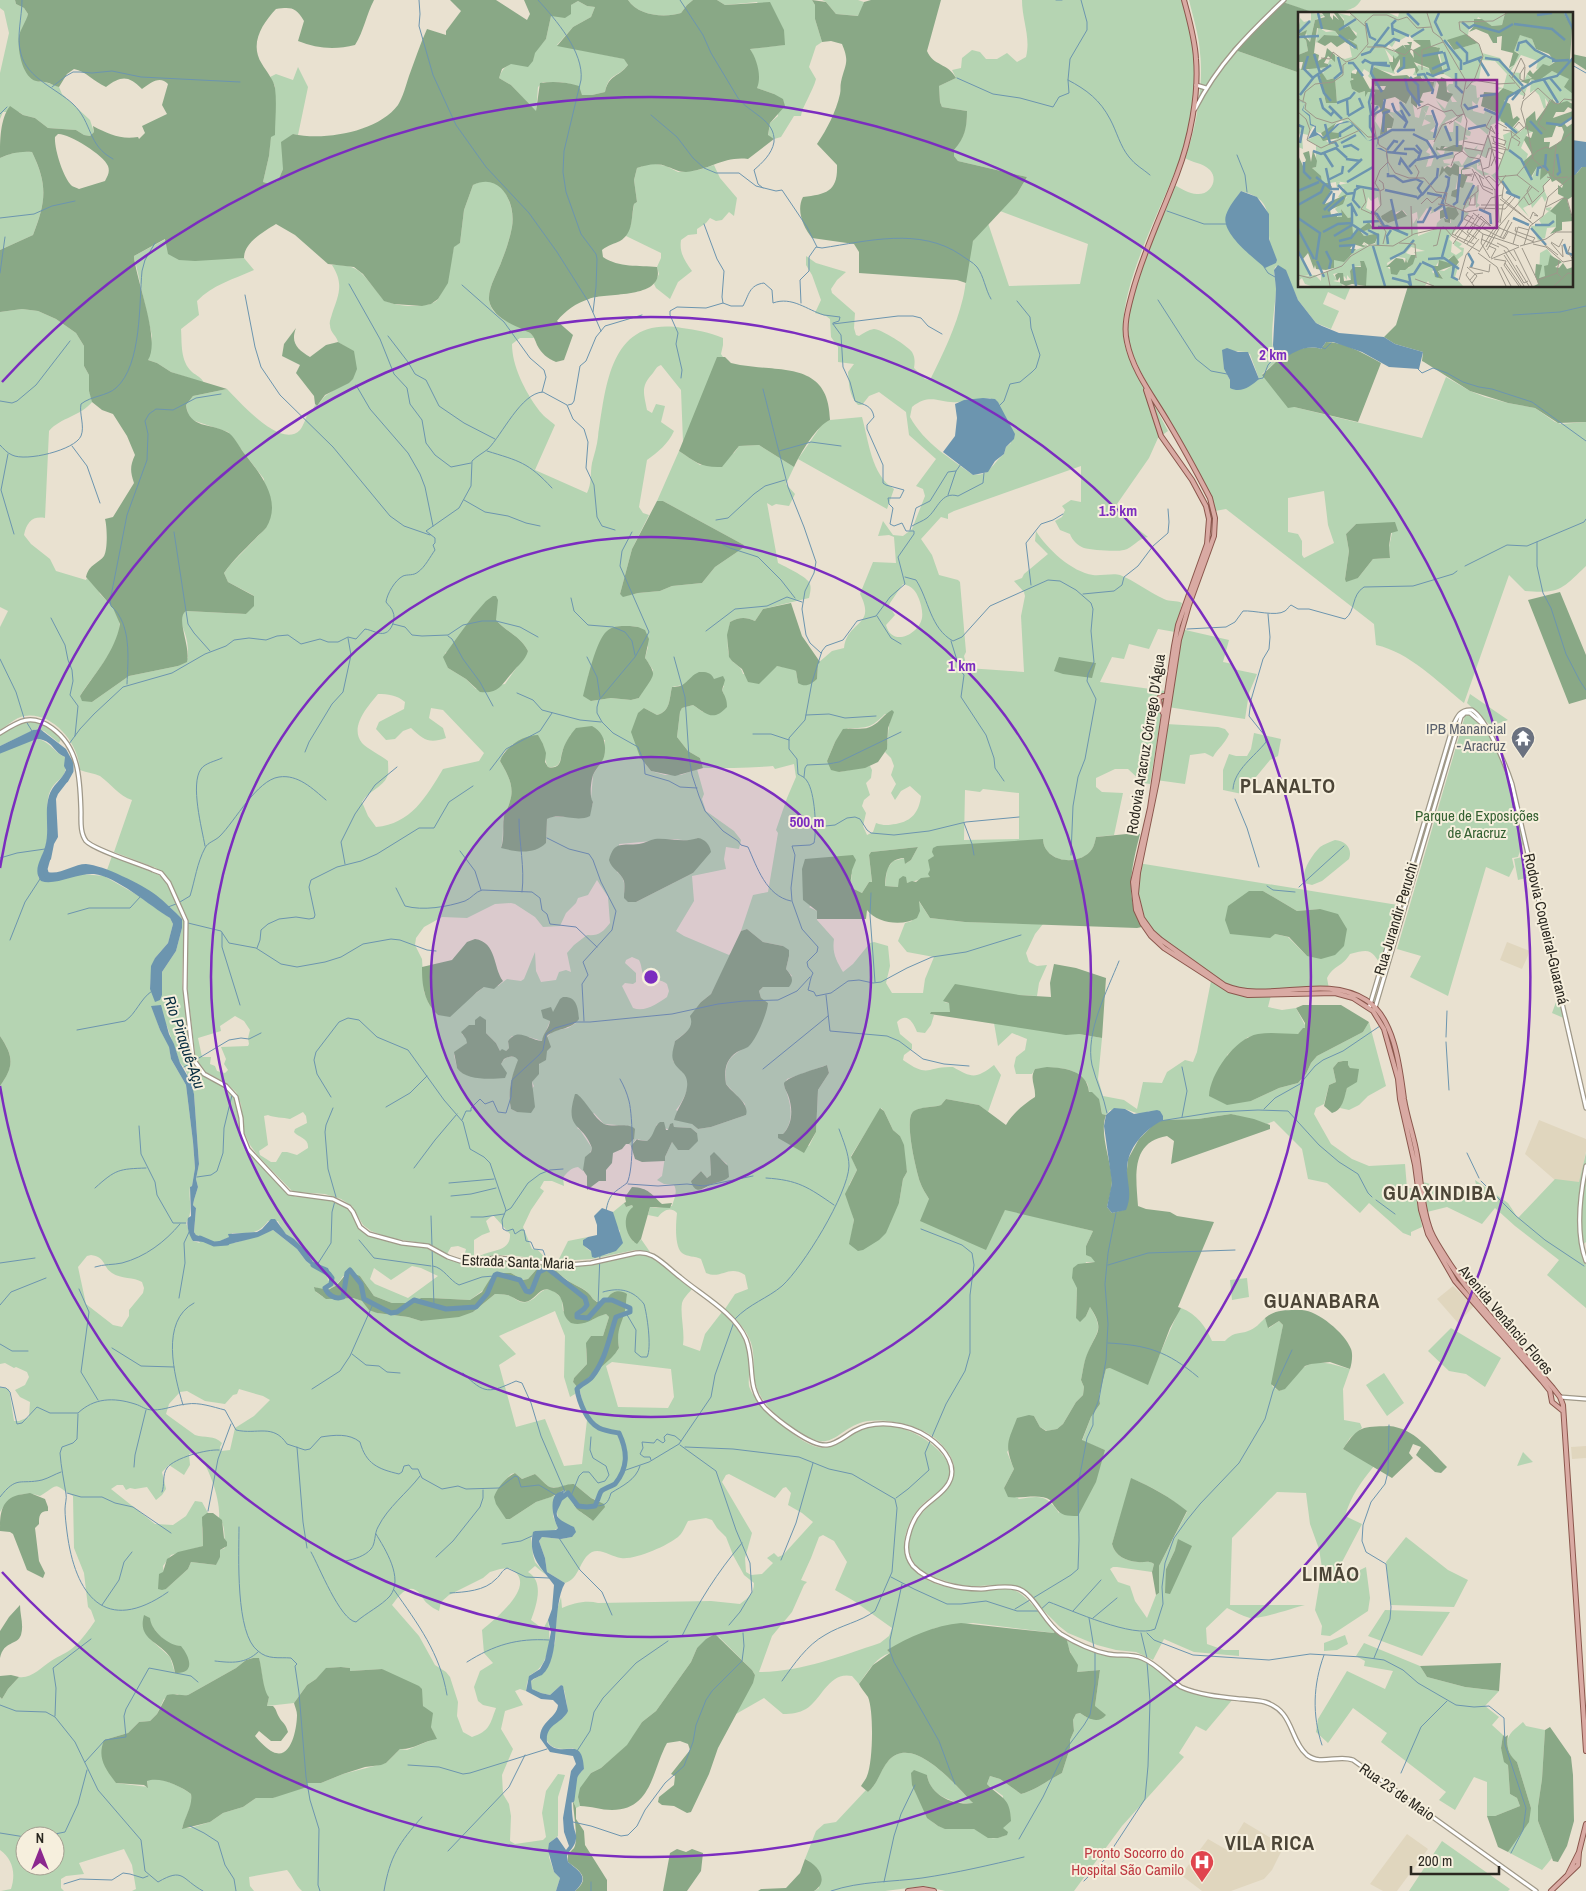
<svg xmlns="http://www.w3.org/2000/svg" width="1586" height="1891" viewBox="0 0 1586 1891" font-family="'Archivo Narrow',sans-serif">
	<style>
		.built { fill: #e0d6be }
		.green { fill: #b5d4b2; fill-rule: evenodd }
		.forest { fill: #89a886; fill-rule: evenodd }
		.water { fill: #6c95af }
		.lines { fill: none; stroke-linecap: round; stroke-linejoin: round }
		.stream { stroke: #6c95af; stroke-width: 1 }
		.river { stroke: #6c95af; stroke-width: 5 }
		.minor-casing { stroke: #9f9888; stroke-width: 5.5 }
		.major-casing { stroke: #8b574d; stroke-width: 6 }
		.minor { stroke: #fff; stroke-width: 3 }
		.major { stroke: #d9aaa3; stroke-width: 4 }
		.ring { fill: none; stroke: #7b2cbf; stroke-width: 2.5 }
		.labels { text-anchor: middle; stroke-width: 4; stroke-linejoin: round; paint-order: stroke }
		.worship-label { font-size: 15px; fill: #5b616d; stroke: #f6efdd; text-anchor: end }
		.street-label { font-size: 15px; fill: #2a2720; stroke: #f6efdd }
		.park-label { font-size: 15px; fill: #356132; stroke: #f6efdd }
		.health-label { font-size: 15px; fill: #be3a42; stroke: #f6efdd; text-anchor: end }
		.water-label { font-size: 16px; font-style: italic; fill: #072d40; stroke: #f6efdd }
		.district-label { font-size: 20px; font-weight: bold; letter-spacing: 1px; fill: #4c4537; stroke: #f6efdd }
		.inset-river { fill: none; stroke: #6c95af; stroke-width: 2.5 }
		.inset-road { fill: none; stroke: #9d978a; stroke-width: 1 }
		.view { fill: #8b278f; fill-opacity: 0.15; stroke: #8b278f; stroke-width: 2.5 }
		.inset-edge { fill: none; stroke: #2a2720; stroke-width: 2.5 }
		.centre { fill: #7b2cbf; stroke: #f6efdd; stroke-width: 2.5 }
		.ring-label { font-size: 15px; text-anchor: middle; font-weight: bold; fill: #7b2cbf; stroke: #f6efdd; stroke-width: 4; stroke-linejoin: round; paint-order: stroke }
	</style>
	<rect width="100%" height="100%" fill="#e9e1d0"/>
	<!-- built -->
	<path class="built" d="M 1507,942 L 1530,951 L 1522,969 L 1500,960 Z
		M 1539,1120 L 1586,1139 L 1586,1151 L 1579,1185 L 1556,1181 L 1525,1154 Z
		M 1453,1286 L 1474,1306 L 1458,1323 L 1437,1299 Z
		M 1586,1446 L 1586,1458 L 1572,1459 L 1571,1447 Z
		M 1244,1822 L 1284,1846 L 1272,1870 L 1264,1879 L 1231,1891 L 1202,1891 L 1181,1875 L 1208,1839 L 1227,1850 Z
		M 1407,1834 L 1428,1849 L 1397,1891 L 1383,1891 L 1370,1884 Z"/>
	<!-- green -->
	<path class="green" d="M 0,0 L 15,0 L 16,4 L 24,8 L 28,14 L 26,24 L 23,28 L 36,81 L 45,82 L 59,87 L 62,94 L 90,120 L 94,132 L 90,136 L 84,135 L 76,130 L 48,128 L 35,118 L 23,115 L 19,112 L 3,112 L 0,119 L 0,73 L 9,33 L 4,11 L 0,8 Z
		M 628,0 L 693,0 L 687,5 L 681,13 C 665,18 638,16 628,0 Z
		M 717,0 L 812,0 L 815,5 L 815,19 L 822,42 L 816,46 L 809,67 L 816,79 C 813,91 802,107 801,116 L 794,116 L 781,137 L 774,139 L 768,136 L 770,123 L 778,116 L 774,94 L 757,88 C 759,73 757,62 750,49 L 784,45 L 757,2 L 725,5 Z
		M 822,0 L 858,0 L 864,2 L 859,16 L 836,14 L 826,2 Z
		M 1022,0 L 1183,0 C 1187,15 1192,30 1194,45 C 1197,77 1193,112 1185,143 C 1170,198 1107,298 1127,353 L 1168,431 L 1158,438 L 1149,458 L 1117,504 C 1121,518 1137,528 1148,537 C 1138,538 1133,548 1124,550 C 1117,552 1091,550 1084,548 C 1078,546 1072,540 1070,534 L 1060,530 L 1055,521 L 1062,517 L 1065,510 L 1062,506 L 1071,500 L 1081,502 L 1081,466 L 954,511 L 948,514 L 948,519 L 941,517 L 921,539 L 932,555 L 939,575 L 958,580 L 960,582 L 966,652 L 964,656 L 967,668 L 1024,672 L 1021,616 L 1025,596 L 1024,592 L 1014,581 L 1022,578 L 1024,574 L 1048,554 L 1035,541 L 1036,531 C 1047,549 1072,572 1093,575 C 1100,576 1114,573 1120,575 C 1135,581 1149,592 1164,599 C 1170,602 1176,600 1182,603 L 1175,632 L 1158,629 L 1149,649 L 1129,644 L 1124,659 L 1112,657 L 1100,682 L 1165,691 L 1150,784 L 1143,783 L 1128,769 L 1115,769 L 1096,778 L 1096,787 L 1102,792 L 1123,793 L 1114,835 L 1096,837 C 1095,841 1094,846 1092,849 C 1080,867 1045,863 1043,840 L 934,856 L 932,859 L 930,877 L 907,883 L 905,880 L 898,887 L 885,886 L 887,869 L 893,861 L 905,858 L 905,864 L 911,860 L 918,847 L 871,852 L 869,855 L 872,883 L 869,882 L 862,893 L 850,887 L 852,874 L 809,907 L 817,911 L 817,920 L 834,939 C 832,953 836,960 843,972 L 853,964 L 870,943 L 874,942 L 888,946 L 890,966 L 886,983 L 892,993 L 923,993 L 925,979 L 934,957 L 907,952 L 898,941 L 905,923 L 912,921 L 918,900 L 930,918 L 965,922 L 1043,924 L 1035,934 L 1026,953 L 1029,962 L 1037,966 L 1047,965 L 1039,983 L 1037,996 L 1019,995 L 944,1002 L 949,1003 L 951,1012 L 930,1014 L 934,1015 L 931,1025 L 925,1033 L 917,1032 C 913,1022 907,1012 897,1022 L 900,1034 L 912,1044 L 912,1049 L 904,1055 L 903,1060 C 930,1079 926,1066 953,1067 C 972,1078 976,1079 994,1065 L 1001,1075 L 988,1112 L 979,1105 L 946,1099 L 941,1105 C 933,1108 918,1106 912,1113 C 905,1123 916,1170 920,1182 C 922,1188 926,1194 929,1199 L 1001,1218 L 1005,1209 L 1093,1231 L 1086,1246 L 1096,1262 L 1086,1262 L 1077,1288 L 1076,1318 L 1086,1316 L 1090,1307 C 1105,1331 1096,1331 1088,1353 C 1084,1361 1083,1371 1081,1380 L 1084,1387 L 1083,1395 L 1076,1402 L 1063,1424 L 1057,1429 L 1047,1431 L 1040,1427 L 1034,1416 L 1007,1452 L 1014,1469 L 1004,1488 L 1019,1499 C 1040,1496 1046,1494 1059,1513 L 1105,1450 L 1082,1441 L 1091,1417 L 1100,1404 L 1099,1396 L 1106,1369 L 1159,1356 L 1179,1310 L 1181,1308 C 1197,1314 1206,1327 1212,1341 L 1225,1341 C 1235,1331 1237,1335 1248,1331 C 1255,1329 1260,1323 1265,1318 L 1269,1328 L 1279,1321 L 1283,1325 L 1272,1386 L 1279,1391 C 1287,1388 1290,1382 1296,1375 C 1312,1355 1329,1364 1350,1369 L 1343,1389 L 1344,1420 L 1360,1423 L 1362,1428 L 1350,1438 L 1343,1449 L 1374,1466 C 1361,1482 1351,1496 1345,1516 L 1362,1524 L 1332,1581 L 1338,1581 L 1366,1567 L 1370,1598 L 1368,1611 L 1330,1636 L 1321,1635 L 1322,1626 L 1315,1610 L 1322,1568 L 1319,1549 L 1310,1524 L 1306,1493 L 1277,1492 L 1232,1538 L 1230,1605 L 1305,1605 C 1293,1608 1259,1620 1250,1618 C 1242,1616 1234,1611 1227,1608 L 1206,1628 L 1207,1644 L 1224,1650 L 1239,1650 L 1239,1656 L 1194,1652 L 1164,1639 L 1153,1660 L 1136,1652 L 1116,1650 L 1097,1645 L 1068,1633 L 1059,1626 L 1024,1591 C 1008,1580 987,1587 969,1586 C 956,1585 944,1581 932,1576 C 923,1572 915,1567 911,1557 C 890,1502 995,1493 936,1439 C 920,1425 880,1416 860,1423 C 836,1432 831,1452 802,1434 C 781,1421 756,1402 754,1375 C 753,1362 755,1350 749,1338 C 744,1326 734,1318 725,1309 L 735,1294 L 748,1289 L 745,1275 C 728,1264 722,1280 706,1273 L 701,1259 C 695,1256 687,1257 682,1253 C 674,1246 676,1222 677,1213 C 670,1206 663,1211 658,1217 L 648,1215 L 650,1207 L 656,1208 L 672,1206 C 674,1199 678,1192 674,1185 L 664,1184 L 657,1180 L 662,1176 L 665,1157 L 672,1142 L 680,1149 L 689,1150 L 697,1136 L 697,1133 L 691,1128 L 674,1127 L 673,1124 L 670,1124 L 669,1130 L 657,1124 L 653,1136 L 647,1141 L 636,1139 L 631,1146 L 629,1144 L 634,1139 L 630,1126 L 604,1124 L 594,1113 L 577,1128 L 580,1130 L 592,1148 L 583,1171 L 578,1167 C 571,1168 567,1172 563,1178 L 564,1186 L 552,1181 L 544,1181 L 540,1188 L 544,1191 L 531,1210 L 523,1227 L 532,1249 L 538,1250 L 547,1260 L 509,1255 L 478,1257 C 489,1249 511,1253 510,1234 L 493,1215 L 486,1221 L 490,1232 L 482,1235 L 474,1240 L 474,1256 L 466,1255 L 465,1253 L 466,1249 L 458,1246 L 451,1247 L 447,1254 L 428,1244 L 390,1238 L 371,1231 L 363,1225 L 352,1206 L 341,1199 L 325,1194 L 296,1192 L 291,1190 L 258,1156 L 250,1145 L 244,1132 L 241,1104 L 236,1092 L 226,1083 L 204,1071 L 196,1061 L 187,986 L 188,919 L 169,879 L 156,868 L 114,852 L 132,800 C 119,796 111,784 100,776 C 94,773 87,773 80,770 C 79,744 53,711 24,716 C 15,718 8,725 0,730 L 0,627 L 8,611 L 0,607 L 0,312 L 22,309 L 38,311 L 56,319 L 76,333 L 84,346 L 84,366 L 89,375 L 89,391 L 93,401 C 80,417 61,417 49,431 L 45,518 C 32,516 27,522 24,535 L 31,544 L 50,559 L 56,571 L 86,580 L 87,578 L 99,591 L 100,594 C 106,600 114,607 118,615 C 128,639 92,676 80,696 L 92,702 L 129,676 L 178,666 L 188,658 C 188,651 188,644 186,637 C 184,628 176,617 186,611 L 246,614 L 254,601 L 254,596 L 251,594 L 228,582 L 224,573 L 230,565 L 266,528 L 264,479 L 228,432 L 195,421 L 189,417 L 186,405 L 193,396 L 227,389 C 240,402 281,450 300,430 C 304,425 306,417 309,411 L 313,409 L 315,405 L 317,406 L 325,396 L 334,390 L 354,352 L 338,342 C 337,336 330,333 330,325 C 329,322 331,318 332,314 C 339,294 344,284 332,265 C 358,264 361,272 376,290 C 379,294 382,299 386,301 C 397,307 431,309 438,299 C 445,290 452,258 454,246 L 460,243 L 464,210 L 473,185 C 477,183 481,181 484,180 C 506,179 515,210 512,227 C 510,238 506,250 502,260 C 498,272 488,287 489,300 C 492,324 527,324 534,338 L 520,338 L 512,344 C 512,366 525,391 538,409 C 542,415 549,420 555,425 L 535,470 L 587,493 C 592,483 590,474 592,463 C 594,455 597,446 598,437 C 606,385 610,316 682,328 C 696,330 709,332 723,338 L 723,345 L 721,354 L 723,357 L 683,442 L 681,390 L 661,365 C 656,367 656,369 653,373 C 640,387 644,393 647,410 L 652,413 L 656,404 L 665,406 L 661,422 L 674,431 C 668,444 658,452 647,460 L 639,507 L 643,513 L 649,515 L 632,549 L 620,594 L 624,596 L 638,593 L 660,591 L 672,586 L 702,583 L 715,567 L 743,548 L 744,545 L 663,501 L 657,501 L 679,451 L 700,465 L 734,453 L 739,446 L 759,445 L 794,467 L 786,484 L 795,494 L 789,506 L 776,504 L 772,506 L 767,503 L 778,563 C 786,567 805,576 809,582 C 812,587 810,593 809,598 L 763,609 L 755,621 C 746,617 739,617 730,622 C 728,631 726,650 730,658 C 734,665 741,665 743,674 L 777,666 L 794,669 L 796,671 L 798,683 L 817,679 L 818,663 L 832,651 L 844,648 C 847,620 877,627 860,594 L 873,562 L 896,563 L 894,537 L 889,535 L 878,536 L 883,521 L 893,535 L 903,536 L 912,529 L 925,496 L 923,489 L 916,486 L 936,459 L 909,435 L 906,412 L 879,392 L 869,396 L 862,405 L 858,405 C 849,396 849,384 848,372 L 854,364 L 838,362 L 838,347 L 831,337 L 830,319 L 826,316 L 815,313 L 821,300 L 812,275 L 806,265 L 806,256 L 816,263 L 846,272 L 837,280 L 831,289 L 832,293 L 855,313 L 854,328 L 856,335 L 859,336 C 864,333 868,330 874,329 C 881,329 908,346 912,352 C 915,357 915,362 914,368 L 925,379 L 930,380 C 943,354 956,327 963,298 C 967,283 967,254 973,241 C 976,235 984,228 988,223 L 1009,286 L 1080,284 L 1088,244 L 1000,211 L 1017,194 L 1027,177 L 958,161 L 954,156 L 954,150 C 964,138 967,127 967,111 L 942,107 L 940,102 L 939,86 L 956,78 L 952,70 L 961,68 L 962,58 L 972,50 L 980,52 L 986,59 L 997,59 L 1007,53 L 1017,62 L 1026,57 C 1031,37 1022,20 1022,0 ZM 990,398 L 1000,406 L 1011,443 L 1006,447 L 1004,454 C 997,459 990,472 982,474 C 979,475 976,474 973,475 C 949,457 925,444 910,417 L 912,407 C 931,392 940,404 958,402 C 969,401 979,399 990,398 ZM 903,584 C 912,586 916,591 919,599 C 921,604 923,612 922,618 C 919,634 892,648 886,625 L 895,615 L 889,606 L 890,603 ZM 496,596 L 496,620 C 506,632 521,636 528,651 L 505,684 L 476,689 L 466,679 L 448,668 L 445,653 L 450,650 L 472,617 ZM 630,626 L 638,627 L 648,647 L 645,658 L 653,670 L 639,698 L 631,700 L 611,698 L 591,701 L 588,676 L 614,627 ZM 714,679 L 724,686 L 722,690 L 724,695 L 703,712 L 693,705 L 682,708 L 680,712 L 677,737 L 688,751 L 700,758 L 703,768 C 727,768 749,768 773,766 L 775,769 L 794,764 L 796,777 L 787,798 L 776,830 L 778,833 L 768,892 L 753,895 L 741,931 L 747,929 L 763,942 L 783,946 L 789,956 L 786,969 L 792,976 L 770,987 L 763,987 L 759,991 L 761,998 L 748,1046 C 729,1056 724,1062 726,1084 L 745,1104 L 746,1115 L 711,1127 L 698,1129 L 676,1110 C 683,1101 693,1084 685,1073 C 681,1069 677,1066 673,1061 L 675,1041 L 690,1029 L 701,1002 L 711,994 L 733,951 L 729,955 L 684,936 L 676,931 L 694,901 L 692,876 L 726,869 L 724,859 L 726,847 L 739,849 L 741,840 L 734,831 L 706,811 L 702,799 L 704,794 L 697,769 L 681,775 L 665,775 L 651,771 L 640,757 L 644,708 L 657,715 C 671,711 669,699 672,687 ZM 378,694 C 388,694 397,695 405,702 L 404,709 L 379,722 L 376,729 L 386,740 L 395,739 L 403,731 L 411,728 C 424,740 429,744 446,738 L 443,728 L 429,718 L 431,708 L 443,710 L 484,753 L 479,761 L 443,769 C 426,797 411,824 376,827 L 368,816 L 362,802 C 368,791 383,787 387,777 C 389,773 388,765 388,761 C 382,756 366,748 362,743 C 349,727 368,706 378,694 ZM 885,714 L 892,716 C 886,728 890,740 885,752 L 891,758 L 894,766 L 891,775 L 896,784 L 891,793 L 895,800 L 901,791 L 910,786 L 921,796 C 919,812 912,821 896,824 C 888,825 884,826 876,823 L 873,832 L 867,835 L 863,826 L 866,813 L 862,806 L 864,800 L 870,795 L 866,783 L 871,778 L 872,770 L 870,766 L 839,772 L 827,761 L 835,742 L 848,728 C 868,728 871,728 885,714 ZM 571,734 L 605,740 L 604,757 L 593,775 L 591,799 L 593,803 L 590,812 L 569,817 L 550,817 L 547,819 L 546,843 L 501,848 C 504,837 502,827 504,816 C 506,811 509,806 510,801 C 515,786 507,773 500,761 L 504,752 L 513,744 L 543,744 C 545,752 544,760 548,767 C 560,768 560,762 562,752 C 564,746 568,740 571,734 ZM 983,789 L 1019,793 L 1019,839 L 964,840 L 965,790 L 980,792 ZM 698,838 L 693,873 L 636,902 L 632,902 L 624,892 C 625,883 624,877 617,872 L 619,844 L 674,839 L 691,841 ZM 597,880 L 608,897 L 610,923 C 603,932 599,936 587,935 L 574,945 L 567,953 L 571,972 L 566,970 L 559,972 L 556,980 L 541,982 L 536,971 L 535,952 L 524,979 L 521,981 L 507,979 L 498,986 L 484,987 L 467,1000 L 438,1015 L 429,1004 L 424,992 L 422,959 L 415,945 L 416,938 L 424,927 L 442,917 L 467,918 L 495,904 L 511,903 L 515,904 L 535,917 L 543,927 L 560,926 L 566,913 L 576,903 L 578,898 L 588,895 ZM 632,957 L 639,960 C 642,965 641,971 644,976 C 649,983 659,977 667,984 L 669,991 L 667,997 C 658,1003 645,1013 633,1008 L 622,986 L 625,983 L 633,984 L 636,982 L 636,973 L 625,963 L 626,960 ZM 235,1016 L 244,1021 L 250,1030 L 248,1038 L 249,1044 L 248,1046 L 221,1047 L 226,1059 L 224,1064 L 228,1070 L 225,1073 L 217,1071 L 215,1066 L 210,1064 L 211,1057 L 202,1057 L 198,1038 L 221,1031 L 220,1026 ZM 486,1020 L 486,1033 L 496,1043 L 500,1051 L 506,1051 L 509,1048 L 508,1041 L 512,1036 L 529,1037 L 542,1041 L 550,1021 L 576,1023 L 568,1028 L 553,1031 L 547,1037 L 536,1076 L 532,1082 L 534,1086 L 517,1112 L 511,1109 C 507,1092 512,1075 519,1060 L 517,1057 C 509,1056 505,1057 501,1064 L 457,1068 L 454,1055 L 467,1043 L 467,1039 L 462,1034 L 475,1025 ZM 827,1065 L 829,1073 L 818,1090 L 816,1132 L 809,1146 L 778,1134 L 783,1134 C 795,1121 791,1102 784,1086 L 787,1079 ZM 881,1108 L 884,1111 L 893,1130 L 900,1136 L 907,1172 L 903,1179 L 899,1203 L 850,1244 L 854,1220 L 850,1206 L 849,1185 L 857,1170 L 851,1156 ZM 303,1112 L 306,1116 L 307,1123 L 295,1129 L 294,1132 C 299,1138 309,1138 308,1148 L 297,1155 L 287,1152 L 282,1152 L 276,1162 L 271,1162 L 260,1155 L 259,1151 L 268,1145 L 264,1116 L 268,1115 C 274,1118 283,1117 290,1119 ZM 710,1156 L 721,1159 L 727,1164 L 710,1185 L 703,1190 L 691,1181 L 701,1171 L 707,1178 L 711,1175 ZM 1132,1479 C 1153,1487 1170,1497 1187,1512 L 1159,1566 L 1159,1593 L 1156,1595 L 1147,1618 L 1135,1601 L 1130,1586 L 1118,1582 L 1110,1569 L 1113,1567 L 1117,1567 L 1152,1572 L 1154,1564 C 1148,1560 1145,1563 1138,1562 C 1126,1561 1115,1556 1112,1544 ZM 1191,1546 L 1181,1566 L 1166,1569 L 1175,1550 Z
		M 1189,0 L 1361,0 C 1356,8 1353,8 1345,11 C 1322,19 1303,9 1280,1 L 1232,49 L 1300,73 L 1300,286 L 1351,286 L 1345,300 L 1328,292 L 1323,304 L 1339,311 L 1331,329 L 1316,323 L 1309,314 L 1298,300 L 1290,282 L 1276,266 L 1274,270 C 1274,276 1276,283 1276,289 C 1276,305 1266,348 1278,360 L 1262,374 L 1294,407 L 1422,438 L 1446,377 L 1470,391 L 1485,397 L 1508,403 L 1535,408 L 1555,422 L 1561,424 L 1586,422 L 1586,566 C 1562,589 1560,594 1525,591 L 1509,575 L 1464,703 C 1438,682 1409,652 1376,645 L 1374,624 L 1226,509 L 1215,511 L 1211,498 C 1195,469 1179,440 1163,410 C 1150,387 1127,354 1127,327 C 1129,286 1159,224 1174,185 C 1181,188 1189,194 1197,194 C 1210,195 1219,180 1210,170 C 1202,162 1192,163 1185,158 C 1196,130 1204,83 1200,53 C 1199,35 1193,17 1189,0 ZM 1241,191 C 1284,201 1259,232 1276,258 L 1273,263 L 1268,266 L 1229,210 ZM 1223,350 L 1246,352 L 1250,354 L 1259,379 L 1230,388 L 1230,380 L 1224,369 ZM 1324,491 L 1328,525 L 1334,543 L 1304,558 L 1302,555 L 1302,541 L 1298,534 L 1288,532 L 1288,498 ZM 1356,524 L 1392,533 L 1389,547 L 1390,558 L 1373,559 L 1358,578 L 1345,579 L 1349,551 L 1346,534 Z
		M 578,1 L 587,6 L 595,7 L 591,17 L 573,27 L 557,45 L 625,59 L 628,65 C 618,78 609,72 605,92 L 592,95 L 582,95 L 575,85 L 560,82 L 543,82 L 538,87 L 536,112 L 511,85 L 499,78 C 505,60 517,63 533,61 L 534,53 L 546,39 L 551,16 Z
		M 298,67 L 308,87 L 298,135 L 293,134 L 283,162 L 283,169 L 278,181 L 270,184 L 263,182 L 269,156 L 275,86 L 270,77 L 276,74 L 293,80 Z
		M 22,151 L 32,152 C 48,186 46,201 33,235 L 0,250 L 0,158 L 10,154 Z
		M 651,163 L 666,166 L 678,172 L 698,170 L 714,165 L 720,178 L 737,198 L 734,216 L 729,212 L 722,220 L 716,221 L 710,218 L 706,223 L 697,229 L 697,234 L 688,235 L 681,240 C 679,253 685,261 692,271 L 678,282 L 670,299 L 656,288 L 654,284 L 659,274 L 657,267 L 661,258 L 661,253 L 626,236 L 631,224 L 634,204 L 637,202 L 634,180 L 637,168 Z
		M 166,239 L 166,244 L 209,259 L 244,258 L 254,270 C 234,279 212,285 197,301 L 199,315 L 181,329 C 182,343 180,361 192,372 C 197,376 201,377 204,383 L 171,372 L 157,363 L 148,360 L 152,336 L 134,256 Z
		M 862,417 C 869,442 871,474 894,489 L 887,509 L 798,459 L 823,423 L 830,420 Z
		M 1181,629 L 1229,640 L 1223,662 L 1233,664 L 1233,669 L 1257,674 L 1249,693 L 1245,719 L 1168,707 Z
		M 1470,694 L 1508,720 L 1491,726 L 1467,703 Z
		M 1471,713 C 1493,719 1523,815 1524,839 C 1524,844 1520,851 1518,857 L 1512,858 L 1514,867 L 1509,877 L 1486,867 L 1448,996 L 1410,977 L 1421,956 L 1397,949 L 1465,716 Z
		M 33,721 L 47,726 L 62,737 L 59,743 L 44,731 L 36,729 L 0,746 L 0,734 L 19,722 Z
		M 1166,724 L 1218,727 L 1225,729 L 1229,734 C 1225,744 1218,748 1213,757 L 1205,753 L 1190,755 L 1185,784 L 1156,780 Z
		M 1254,733 L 1281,739 L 1278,756 L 1270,760 L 1242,794 L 1223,790 L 1223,770 L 1229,754 L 1236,756 L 1247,756 L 1251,749 Z
		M 35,738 C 52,742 53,752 65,757 C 69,782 56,775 49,794 C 45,808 49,825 47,840 C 44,856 38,860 38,877 L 45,882 L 82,874 L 104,876 L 139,896 L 170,918 L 173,924 L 168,943 L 155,958 L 151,975 L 150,989 L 162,995 L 162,972 L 176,951 L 182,928 L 182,919 C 159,895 137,883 107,870 L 112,856 L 159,875 L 165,881 L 182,913 L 184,921 L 182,983 L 192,1062 L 201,1074 L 226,1088 L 234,1096 L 237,1104 L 240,1133 L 246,1146 L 254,1159 L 289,1194 L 296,1197 L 324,1198 L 340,1203 L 349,1209 L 360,1228 L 367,1234 L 389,1242 L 426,1248 L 455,1262 L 496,1259 L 542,1263 L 528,1279 L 523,1280 L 511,1273 L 490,1279 L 486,1288 L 470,1300 L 431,1298 L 421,1298 L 409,1303 L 392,1303 L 374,1296 L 360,1276 L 343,1276 C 336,1288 327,1293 315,1287 L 316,1292 L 323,1297 L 353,1298 L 362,1301 L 377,1313 L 408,1317 L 421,1321 L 473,1312 L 495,1294 C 500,1294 506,1294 511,1296 C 514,1298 518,1301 521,1302 C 540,1305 541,1274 562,1299 L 563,1311 L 592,1320 L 598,1316 L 606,1314 L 609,1317 L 603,1336 L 591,1336 L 586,1349 L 587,1364 L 574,1378 L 573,1382 L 578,1388 L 617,1351 L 619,1348 C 617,1336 617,1327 623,1316 L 614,1292 L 607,1299 L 598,1302 L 593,1299 C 587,1288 577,1287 567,1280 C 560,1275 555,1269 547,1265 L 578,1265 L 634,1254 L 644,1255 L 655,1259 L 692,1289 C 689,1293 684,1297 682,1303 C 680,1315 685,1331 683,1345 L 700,1351 L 705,1334 L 722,1312 C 737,1327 749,1341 750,1363 C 750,1370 748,1379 749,1386 C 754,1404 796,1440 814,1446 C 833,1453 846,1436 862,1429 C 889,1417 929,1435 945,1458 C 950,1465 951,1472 948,1479 C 943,1491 929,1497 921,1506 C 904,1524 896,1555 917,1573 C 937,1590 966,1591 990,1589 C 998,1589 1008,1587 1016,1591 C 1029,1597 1044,1620 1055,1631 L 1054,1633 L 973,1623 L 935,1628 L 887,1650 L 890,1653 C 876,1657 867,1673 859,1684 L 852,1676 C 829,1671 822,1699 806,1709 C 799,1713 792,1714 783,1714 L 764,1698 L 736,1714 L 755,1675 L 752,1670 L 719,1637 L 697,1648 L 691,1662 L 656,1711 L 642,1722 L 628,1745 L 601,1768 L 591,1773 L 578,1797 L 580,1806 L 576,1808 C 569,1794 572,1779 584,1769 L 573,1748 C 562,1750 550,1750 546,1738 C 549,1716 572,1726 566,1700 C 565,1694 565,1689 561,1685 L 550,1695 L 541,1693 L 532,1689 L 531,1681 L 541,1675 L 555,1643 L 557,1610 L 561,1597 L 562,1608 C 573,1603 587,1600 598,1603 L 711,1601 L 740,1604 C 748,1598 754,1594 754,1583 L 744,1575 L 733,1555 L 726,1537 L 717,1528 L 712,1520 L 706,1518 L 688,1521 C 685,1526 683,1533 678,1537 C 667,1546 635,1560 621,1558 C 612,1557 601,1548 592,1552 C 579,1559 580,1579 565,1583 L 547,1572 L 545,1558 L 539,1541 L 542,1537 L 561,1539 L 572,1537 C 566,1527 553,1518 558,1505 C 561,1500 564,1497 564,1490 L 571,1494 C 572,1511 582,1511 593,1521 L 600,1501 L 591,1498 L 574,1484 C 567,1485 553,1490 548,1486 C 544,1483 540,1478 535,1474 L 522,1479 L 515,1473 L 511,1474 C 493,1494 489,1499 510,1519 L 536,1502 L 556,1495 L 553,1516 L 558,1528 L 553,1531 L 535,1531 L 531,1538 L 533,1555 L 535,1562 L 546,1575 L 535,1566 L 528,1572 C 545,1582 536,1606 531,1620 L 543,1629 L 548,1620 C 551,1639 550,1666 530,1675 L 527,1683 L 526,1691 L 520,1689 L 515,1691 L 523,1705 L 505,1711 L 501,1729 L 513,1749 L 502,1775 L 503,1794 L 509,1804 L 511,1816 L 510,1841 L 515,1844 L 543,1840 L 546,1837 L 542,1813 L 546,1791 L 558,1774 L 565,1775 L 558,1797 L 558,1836 L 549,1843 L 549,1857 L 554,1872 L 560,1878 L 556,1891 L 302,1891 C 295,1885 293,1876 287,1870 L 249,1877 L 250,1886 L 254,1891 L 132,1891 L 136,1889 L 132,1865 L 124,1849 L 79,1863 L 84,1874 L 66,1876 L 61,1879 L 61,1888 L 64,1891 L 1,1891 L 11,1889 C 16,1874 13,1859 0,1850 L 0,1697 L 2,1699 L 8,1689 L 19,1677 C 31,1679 42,1667 51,1661 C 60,1655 66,1654 75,1646 C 82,1639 89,1630 95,1621 L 91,1610 L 88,1607 L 84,1573 L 74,1548 L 73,1496 C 52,1484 62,1482 40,1496 C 21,1490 10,1497 0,1512 L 0,1387 L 9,1389 L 14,1421 L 19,1421 L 29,1417 L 30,1402 L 20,1397 L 15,1390 L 25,1385 L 29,1377 L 27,1372 L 16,1367 L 14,1368 L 5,1363 L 0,1364 L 0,1086 C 14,1065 14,1057 0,1036 L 0,751 ZM 152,1006 L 167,1026 L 180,1063 L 185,1068 L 194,1094 L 199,1164 L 196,1179 L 198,1187 L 194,1200 L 193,1205 L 196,1208 L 194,1232 L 200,1243 L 193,1241 L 186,1223 C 194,1212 188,1200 190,1187 L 192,1186 L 195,1168 L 193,1142 L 186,1085 L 171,1059 L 169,1046 L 160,1030 ZM 268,1221 L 278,1221 L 283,1231 L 306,1251 L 313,1263 L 328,1268 L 332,1276 L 328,1281 L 327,1272 L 315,1268 L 306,1261 L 297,1249 L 273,1230 L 235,1243 L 217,1242 L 230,1237 L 232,1233 C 248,1233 258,1235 268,1221 ZM 91,1255 C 106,1257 102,1266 112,1273 C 121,1279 134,1277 142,1282 L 144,1288 L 143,1293 L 129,1310 L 129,1316 L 122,1327 L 113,1325 L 86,1304 L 78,1267 L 87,1256 ZM 412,1266 L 421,1268 L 438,1276 L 408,1298 L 375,1284 L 370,1279 L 374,1268 L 391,1280 ZM 555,1311 L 565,1336 L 564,1377 L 570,1397 L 580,1391 L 587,1420 L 582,1464 L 564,1466 L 545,1419 L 516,1427 L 499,1365 L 516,1354 L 499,1336 ZM 612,1362 L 671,1369 L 674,1397 L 668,1408 L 618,1407 L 606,1366 ZM 239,1389 L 263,1396 L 270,1400 L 254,1416 L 235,1428 L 230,1450 L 221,1451 L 220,1447 L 222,1443 C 214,1435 205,1438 195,1435 L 166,1414 L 169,1404 L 180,1392 L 187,1391 L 205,1401 L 225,1404 L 233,1395 L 237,1394 ZM 197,1453 C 209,1466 221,1501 219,1518 C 226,1525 224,1538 225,1548 L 220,1550 L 216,1565 L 191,1562 L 188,1569 L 166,1589 L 163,1566 L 171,1555 L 203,1546 L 202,1528 L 207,1513 L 208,1513 L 202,1502 L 195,1501 L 186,1516 L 173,1525 L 155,1524 L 111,1489 L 117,1485 L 123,1485 L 126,1490 L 130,1488 L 135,1489 L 147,1487 L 156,1500 L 162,1495 L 166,1489 L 162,1472 L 169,1465 L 184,1475 L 190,1465 L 189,1454 ZM 729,1474 L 775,1498 L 783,1488 L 786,1487 L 791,1493 L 788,1505 L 802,1513 L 813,1522 L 783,1555 L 778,1557 L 774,1553 L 767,1558 L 773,1563 L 762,1574 L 751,1575 L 746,1572 L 745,1558 L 752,1533 L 722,1482 L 726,1475 ZM 823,1535 L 834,1541 L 847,1562 L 835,1590 L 854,1601 L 892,1628 L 889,1636 L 880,1643 C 841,1656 801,1672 759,1672 L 772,1636 L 792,1612 L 804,1585 L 807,1582 L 801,1580 L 811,1558 L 819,1537 ZM 509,1568 C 541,1583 495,1619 482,1630 L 484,1653 L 493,1663 L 480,1671 L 474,1687 L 478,1701 L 483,1705 L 496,1708 C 490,1724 490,1731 472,1737 L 463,1732 L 457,1716 L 458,1702 L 450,1677 L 446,1672 L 435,1665 L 419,1636 L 392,1605 C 399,1596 409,1580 421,1595 C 423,1598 425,1602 428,1604 C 431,1607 435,1609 439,1611 L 441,1602 L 449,1595 L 483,1578 L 490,1572 L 500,1569 ZM 150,1622 C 155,1632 167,1646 179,1646 L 175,1673 L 170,1657 L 150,1639 ZM 253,1658 L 259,1658 L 265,1694 L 269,1697 L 267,1706 L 294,1703 L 307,1685 L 316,1679 L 327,1668 L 341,1667 L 350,1668 L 350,1671 L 382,1669 L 422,1699 L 423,1706 L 431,1716 L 431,1727 L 436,1738 L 407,1750 L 400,1749 L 386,1763 L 343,1774 L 321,1783 L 306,1782 L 273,1798 L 256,1798 L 243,1807 L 223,1813 L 210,1822 L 190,1828 L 182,1828 L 192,1802 L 191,1794 C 180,1786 160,1776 147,1780 L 148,1787 L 116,1783 L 104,1740 L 128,1733 L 139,1722 L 150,1721 L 157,1714 L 164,1699 L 177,1694 L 181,1696 L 188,1695 L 236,1668 L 246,1660 ZM 25,1836 L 55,1836 L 55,1866 L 25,1866 Z
		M 1335,840 C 1345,841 1353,848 1349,859 L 1322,881 L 1312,885 L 1304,883 C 1301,871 1312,855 1320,847 C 1324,844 1330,842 1335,840 Z
		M 1526,856 L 1530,877 L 1518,880 L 1514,859 Z
		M 1138,863 L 1404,906 L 1385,970 C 1371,952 1374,947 1350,954 C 1342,967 1334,965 1327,978 L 1329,989 L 1243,990 L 1226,985 L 1157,936 L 1142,915 L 1138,901 ZM 1249,891 L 1263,891 L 1297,911 L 1320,909 L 1307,956 L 1288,937 L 1275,934 Z
		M 1211,981 C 1237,1000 1242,995 1271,995 L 1268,1007 L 1282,1010 L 1296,1008 L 1306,1027 L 1298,1034 L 1248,1037 L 1227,1055 L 1251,1101 L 1279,1088 L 1298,1083 L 1306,1074 L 1311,1063 L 1317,1056 L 1363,1032 L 1369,1022 L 1386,1086 L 1368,1096 L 1359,1105 L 1349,1110 L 1340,1108 L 1347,1088 L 1350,1068 L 1343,1061 L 1338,1062 L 1333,1068 L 1336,1082 L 1329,1085 L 1324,1104 L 1316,1108 L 1314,1114 L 1331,1144 L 1352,1159 L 1369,1166 L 1405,1164 L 1407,1188 L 1416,1188 L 1422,1227 L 1411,1232 L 1411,1236 L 1403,1233 L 1369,1203 L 1360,1213 L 1327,1183 L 1308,1179 L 1302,1149 L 1274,1121 L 1267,1124 L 1231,1114 L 1198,1119 L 1163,1120 L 1163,1116 L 1149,1111 C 1139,1117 1134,1111 1124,1109 C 1120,1109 1114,1110 1110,1110 L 1106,1115 L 1102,1114 C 1102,1105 1094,1102 1090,1094 C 1088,1090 1089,1086 1087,1083 C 1074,1065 1054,1067 1035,1069 L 1032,1074 L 1016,1074 L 1014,1066 L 1016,1057 L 1025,1050 L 1027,1039 L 1012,1033 L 998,1046 L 994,1023 L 1066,1034 L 1079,1034 L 1102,1038 L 1098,1079 L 1103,1096 L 1124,1100 L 1137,1109 L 1143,1082 L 1162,1083 L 1167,1072 L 1185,1060 L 1193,1062 L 1197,1052 Z
		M 1559,994 L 1566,1019 L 1552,1013 Z
		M 1586,1153 L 1586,1242 L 1581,1246 L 1586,1258 L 1586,1308 L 1547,1275 L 1559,1260 L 1515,1226 L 1495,1208 L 1482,1224 L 1447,1207 L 1427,1212 L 1423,1182 L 1479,1198 L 1475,1180 L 1508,1203 L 1518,1218 L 1555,1179 L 1579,1182 Z
		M 624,1203 L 626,1207 L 632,1205 L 633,1207 C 628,1221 623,1231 634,1242 L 640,1241 L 641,1239 L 650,1252 L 635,1250 L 592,1259 L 558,1261 L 568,1241 L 588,1237 L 583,1240 L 586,1248 L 598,1256 L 609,1254 L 620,1231 L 615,1224 L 613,1212 Z
		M 1247,1278 L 1249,1297 L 1232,1300 L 1230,1280 Z
		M 1451,1328 L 1501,1358 L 1485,1387 L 1466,1374 L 1449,1371 L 1428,1351 Z
		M 1384,1373 L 1404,1403 L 1387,1416 L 1366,1385 Z
		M 1523,1452 L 1533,1462 L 1517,1466 Z
		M 1406,1537 L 1448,1570 L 1468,1580 L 1454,1607 L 1391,1605 L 1386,1562 Z
		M 1385,1610 L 1450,1612 L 1422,1656 L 1368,1636 Z
		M 1345,1635 L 1348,1644 L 1337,1650 L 1324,1651 L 1324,1643 Z
		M 1066,1637 L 1102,1655 L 1141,1659 L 1150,1664 L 1179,1687 L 1233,1699 L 1206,1731 L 1196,1726 L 1179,1753 L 1184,1757 L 1122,1826 L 1074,1891 L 945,1891 L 924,1886 L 885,1891 L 814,1891 L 819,1888 L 809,1861 L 805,1859 L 816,1831 L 824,1824 L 836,1822 L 866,1790 L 868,1792 C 878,1784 880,1769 889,1760 C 914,1734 956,1786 973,1803 C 953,1804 930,1796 927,1775 L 919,1797 C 927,1815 930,1829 954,1829 C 960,1829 967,1828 974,1829 C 990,1832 985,1844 1006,1835 L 1002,1827 L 1003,1796 L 987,1784 L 990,1776 L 1000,1779 L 1021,1794 C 1036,1790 1048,1780 1062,1773 L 1070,1748 L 1070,1740 L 1074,1731 L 1073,1720 L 1076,1714 L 1080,1713 L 1086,1717 L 1095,1706 L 1100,1670 L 1077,1672 C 1075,1660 1068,1650 1066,1637 Z
		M 1364,1643 L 1420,1666 L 1427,1677 L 1465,1687 L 1499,1691 L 1485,1706 L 1499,1717 L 1492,1725 L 1503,1735 L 1501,1748 L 1508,1765 L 1510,1794 L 1517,1798 L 1520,1806 L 1495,1816 L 1487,1816 L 1487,1782 L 1474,1777 L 1455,1810 L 1439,1800 L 1446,1792 L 1381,1742 L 1387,1733 L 1353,1708 L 1328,1743 L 1316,1732 L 1318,1719 L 1347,1671 L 1385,1689 L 1393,1671 L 1364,1666 L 1365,1661 L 1356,1656 Z
		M 1523,1722 L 1526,1726 L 1545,1730 L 1542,1779 L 1538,1806 L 1538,1821 L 1552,1858 L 1542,1870 L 1508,1852 L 1531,1808 L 1517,1762 C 1511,1758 1510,1755 1508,1748 C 1505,1735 1514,1730 1523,1722 Z
		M 1442,1841 L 1510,1889 L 1508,1891 L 1409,1891 Z"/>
	<!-- forest -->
	<path class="forest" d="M 15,0 L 374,0 C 366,15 364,31 355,45 C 336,50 317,49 298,41 L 304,21 C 296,7 291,7 276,9 C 262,24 249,44 262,64 C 266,71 274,80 275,88 C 277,103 275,120 275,135 L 271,137 L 269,156 L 263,182 L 270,184 L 278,181 L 283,169 L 281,142 L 293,134 C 324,141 378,132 398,105 C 403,97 406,85 409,76 C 415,60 420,44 427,29 L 446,35 L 446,31 L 461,11 L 450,0 L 496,0 L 527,20 L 530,14 L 524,0 L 628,0 C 638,16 665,18 681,13 L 687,5 L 693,0 L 717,0 L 725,5 L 770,2 L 784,30 L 785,45 L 750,49 C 757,59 762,77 757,88 L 774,94 L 783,99 L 785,106 L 770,123 L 768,135 L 774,139 L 748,159 C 724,156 710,170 686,172 C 678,172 675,169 668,167 C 657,162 647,165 637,168 L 634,180 L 637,202 L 634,204 C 631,216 634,233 620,241 C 614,244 608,245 602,250 L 603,257 C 619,268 639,265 657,267 C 666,300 607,292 589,299 C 576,303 565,311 557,321 L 573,335 L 564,360 L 556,362 C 547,358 542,354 537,345 C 536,342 534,337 532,335 C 530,332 525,331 522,329 C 510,324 491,315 489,300 C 488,287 498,272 502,260 C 506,250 510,238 512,227 C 516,204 501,171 473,185 L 464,210 L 460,243 L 454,247 L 448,283 L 438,299 L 431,304 L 422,306 L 394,304 L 384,301 L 363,274 L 354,267 L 328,264 L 295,235 L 276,224 C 265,231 244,242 244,258 L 195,261 L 179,260 L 168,254 L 165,239 L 134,256 C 136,281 161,340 148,360 L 157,363 L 171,372 L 227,389 L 193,396 L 186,405 C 189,429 211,423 227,432 C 234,435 239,447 244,453 C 260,474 283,500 266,528 C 263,532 258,535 255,539 C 244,550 233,560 224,573 L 228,582 L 254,596 L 254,606 L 246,614 L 186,611 C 175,618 191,646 187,662 L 178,666 L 129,676 L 92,702 L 82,701 L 80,696 C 95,673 115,652 120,624 L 113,608 L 86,577 C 89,564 98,564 104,556 C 108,549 107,526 105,519 L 113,517 L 134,483 C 130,471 130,466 135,455 L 127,436 L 113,414 L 102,410 L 92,402 L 89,391 L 89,375 L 84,366 L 84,346 L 76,333 L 56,319 L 38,311 L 22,309 L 0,312 L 0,250 L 33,235 C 46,202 48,185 32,152 C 20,151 11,153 0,158 C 0,140 0,119 10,106 L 23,115 L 35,118 L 48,128 L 76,130 L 84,135 L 90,136 L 94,132 L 93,126 C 108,134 121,140 138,137 L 139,139 L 145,133 L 142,126 L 167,114 L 162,105 L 168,84 C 160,75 150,83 142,89 C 128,75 121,76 106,87 C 94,82 86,71 74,69 L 67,74 L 59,87 C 54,86 49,82 44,82 C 41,81 39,82 36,81 C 22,77 17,48 19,36 C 21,28 26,22 28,14 L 24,8 L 16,4 ZM 578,1 L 587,6 L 595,7 L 591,17 L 573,27 L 557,46 L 624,59 L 628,65 C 618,78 609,74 605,92 L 592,95 L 582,95 L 579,86 C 567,82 553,81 540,83 L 536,111 L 511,85 L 499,78 L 502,69 L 511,64 L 528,67 L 533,61 L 535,53 L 546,39 L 551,16 L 565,18 L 571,14 L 571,5 ZM 58,134 C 68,133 104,155 108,166 C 110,172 108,175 105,181 L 79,189 C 77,188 74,187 72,186 C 63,178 54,148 55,137 Z
		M 812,0 L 826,2 L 836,14 L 858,16 L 864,2 L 871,0 L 941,0 L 927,51 C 933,66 948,63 956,78 L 939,86 L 940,102 L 942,107 L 967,111 C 967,127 965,138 954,150 L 954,156 L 958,161 L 1027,177 L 1017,194 L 973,241 L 966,283 L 957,280 L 859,273 L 859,252 L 854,244 L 812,238 C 803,227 796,210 803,197 C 827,194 838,191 837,165 L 817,144 C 827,129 836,112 840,94 C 841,90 840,86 841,82 C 845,64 850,63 842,44 L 831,41 L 822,42 L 815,19 L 815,5 Z
		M 1280,1 L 1318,14 L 1300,14 L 1300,73 L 1232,49 Z
		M 1572,54 L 1586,57 L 1586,70 L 1572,61 Z
		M 1582,167 L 1586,167 L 1586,422 L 1558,423 L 1535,408 L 1508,403 L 1470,391 L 1424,362 L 1422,361 L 1423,352 L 1395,344 L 1384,337 L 1396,325 L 1408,286 L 1572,286 L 1572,175 L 1577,173 Z
		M 296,328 C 290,343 298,350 310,357 L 326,345 L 338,342 L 354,351 L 357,369 L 353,379 L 349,383 L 325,395 L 317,406 L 315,404 L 314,396 L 296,373 L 300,365 L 282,356 L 284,344 Z
		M 1326,342 C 1345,342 1365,354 1381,363 L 1358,422 L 1294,407 L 1288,408 L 1262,375 L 1278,360 C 1284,360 1287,356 1292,352 C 1299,348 1313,346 1321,349 Z
		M 717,357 L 725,357 L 731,363 L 740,365 C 783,372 829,362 830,420 C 817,425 800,454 794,467 L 759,445 L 739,446 L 722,467 C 702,468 695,462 679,451 Z
		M 657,501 L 663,501 L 744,545 L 743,548 L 715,567 L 702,583 L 672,586 L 660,591 L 638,593 L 623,597 L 620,594 L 632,549 Z
		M 1395,522 L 1398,531 L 1391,533 L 1389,546 L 1390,558 L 1373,559 L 1358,578 L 1346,582 L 1345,579 L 1349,551 L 1346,534 L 1356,524 Z
		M 1560,592 L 1586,655 L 1586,699 L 1569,704 L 1528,600 Z
		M 493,596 L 496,596 L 498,600 L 496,620 C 506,632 521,636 528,651 C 525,661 518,665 512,673 C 501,685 499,694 480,692 L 466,679 L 448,668 L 443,657 L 472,617 L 486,601 Z
		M 791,603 L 802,636 L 820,662 L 818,664 L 817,679 C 811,684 806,688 798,683 L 796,671 L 794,670 L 777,666 L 759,684 L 748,682 L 742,669 L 732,661 L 729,657 L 727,635 L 730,622 C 739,617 746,617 755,621 L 763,609 Z
		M 630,626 L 638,627 L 645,630 L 649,639 L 645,658 C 648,662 652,668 653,673 C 654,678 642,692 639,698 L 631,700 L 611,698 L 591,701 L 583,696 C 587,681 596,640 607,631 C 614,625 622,626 630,626 Z
		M 1059,657 L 1096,663 L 1092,678 L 1063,674 L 1054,671 Z
		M 699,672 C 706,672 711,672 714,679 L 723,676 L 725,680 L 722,690 C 725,697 727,699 727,707 C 713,722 707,714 693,705 L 682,708 L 680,712 L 677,737 L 688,751 L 700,758 L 703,768 L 675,776 L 651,771 L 640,757 L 631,732 L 638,713 L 644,708 L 657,715 C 671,711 669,699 672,687 C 688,687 686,678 699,672 Z
		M 892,710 L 894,712 L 888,728 L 887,749 L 878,762 L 865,768 L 839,772 L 831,770 L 827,761 L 835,742 L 843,729 C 852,727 864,731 872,726 C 880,722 884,714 892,710 Z
		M 592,726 C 604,732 607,745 604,757 C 602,763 596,768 593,775 C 591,781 589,797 593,802 L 590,816 C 576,823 561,812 547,819 L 546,843 C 534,855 516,852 501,848 C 505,837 502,827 504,816 C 506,811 509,806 510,801 C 515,786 507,773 500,761 C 505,747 523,735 538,735 L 543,744 L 546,753 L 545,762 L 548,767 C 552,768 556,768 559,764 C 561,761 561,756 562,753 C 564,744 570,735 576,728 Z
		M 1137,833 L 1140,834 C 1132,865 1124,897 1142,927 L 1137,928 L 965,922 L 930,918 L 919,901 L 920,911 L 917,918 C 904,926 877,924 867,910 L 866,919 L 817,919 L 817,911 L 803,900 L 802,869 L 805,859 L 853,855 L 856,860 L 852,870 L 850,887 L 862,893 L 869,882 L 872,882 L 869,855 L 871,852 L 918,847 L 911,860 L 905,864 L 904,858 C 887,859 886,872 885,886 L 898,887 L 899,879 L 903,876 L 906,877 L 907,883 L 912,881 L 916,882 L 921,878 L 930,877 L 928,874 L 930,870 L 928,860 L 934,856 L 932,852 L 933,848 L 937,846 L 1043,839 C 1044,863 1080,867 1092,849 C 1094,846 1095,841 1096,837 Z
		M 698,838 C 705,839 710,845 711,852 L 693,873 L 636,902 L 628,902 L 624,898 C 624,893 625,886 624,881 C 621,872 611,869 609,860 C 614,840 623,846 639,844 C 645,843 650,840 655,839 C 670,838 684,843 698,838 Z
		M 1249,891 L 1263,891 L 1297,911 L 1320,909 L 1338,914 L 1347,929 L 1344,946 L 1335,955 L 1321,959 L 1307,956 L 1289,937 L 1275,934 L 1270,938 L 1230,934 L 1225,920 L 1228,906 Z
		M 747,929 L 763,942 L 783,946 L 789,950 L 789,956 L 786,969 C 791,975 795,980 789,987 L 763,987 L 759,991 L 761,998 L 768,1003 C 767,1014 756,1040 748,1047 C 745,1049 740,1050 737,1052 C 725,1060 724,1071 726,1084 C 732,1093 750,1103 746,1115 L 711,1127 L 698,1129 L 692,1124 L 674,1120 C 677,1108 686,1099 687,1087 C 689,1071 677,1072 673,1060 C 671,1054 674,1047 675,1041 C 684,1034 695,1028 690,1016 L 701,1002 L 711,994 L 741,931 Z
		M 475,939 C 497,942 493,968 503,981 L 494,989 L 484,987 L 477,992 L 450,1017 L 438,1015 C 424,1002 422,986 422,967 L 452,960 L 467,942 Z
		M 1054,964 L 1076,968 L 1106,978 L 1102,1038 L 1079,1034 L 1066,1035 L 930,1014 L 931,1012 L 950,1012 L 949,1003 L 943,1001 L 955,984 L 1019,995 L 1051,997 L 1050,983 Z
		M 563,997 C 577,996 578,1008 579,1019 C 571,1030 556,1028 547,1036 L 551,1047 L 547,1051 L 546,1060 L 539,1064 L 539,1074 L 532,1082 L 535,1107 L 531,1113 L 517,1112 L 511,1109 C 507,1092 512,1075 518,1060 C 515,1055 509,1056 504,1059 L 501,1064 L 507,1073 L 505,1078 C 491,1079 466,1081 457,1068 L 454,1052 L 467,1043 L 466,1039 L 461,1032 L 469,1025 L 475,1025 L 475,1020 L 480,1016 L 486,1020 L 486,1033 L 496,1043 L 500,1051 L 502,1049 L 506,1051 L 509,1048 L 508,1041 C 519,1027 528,1040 542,1041 C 543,1033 549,1029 550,1021 L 543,1018 L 541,1010 L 551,1007 L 553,1012 L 560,999 Z
		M 1303,1005 L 1341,1005 L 1369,1022 L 1363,1032 L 1317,1056 L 1311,1063 L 1306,1074 L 1298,1083 L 1279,1088 L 1251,1101 L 1227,1105 L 1209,1096 C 1210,1074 1235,1038 1258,1034 C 1271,1032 1285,1034 1298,1034 L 1303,1028 L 1305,1028 L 1305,1023 L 1296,1008 Z
		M 0,1036 C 14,1057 14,1066 0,1086 Z
		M 1343,1061 L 1348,1061 L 1348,1065 L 1350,1068 L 1359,1069 L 1357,1082 L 1347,1088 C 1344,1098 1343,1110 1332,1113 L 1324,1106 L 1329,1085 L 1336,1082 L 1333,1068 L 1338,1062 Z
		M 827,1065 L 829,1073 L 818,1090 L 816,1132 L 804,1153 L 778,1138 L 778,1134 L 783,1134 C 793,1124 793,1108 788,1095 C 786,1090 784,1088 784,1083 C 789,1076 817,1069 827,1065 Z
		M 1047,1067 C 1065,1068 1087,1070 1089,1092 L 1092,1092 L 1099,1099 L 1102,1114 L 1106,1115 C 1099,1134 1111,1160 1112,1180 C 1112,1189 1109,1199 1107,1207 L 1112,1213 L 1123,1210 L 1128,1159 L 1139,1139 L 1154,1124 L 1163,1120 L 1198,1119 L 1231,1114 L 1254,1119 L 1270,1125 L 1270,1129 L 1171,1164 L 1174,1141 L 1167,1136 C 1130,1142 1136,1177 1138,1206 L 1146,1209 L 1170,1212 L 1177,1216 L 1214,1222 L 1178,1307 L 1181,1308 L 1170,1328 L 1148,1385 L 1110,1368 L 1106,1369 L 1099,1396 L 1100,1404 L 1091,1417 L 1082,1440 L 1105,1450 L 1096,1482 L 1078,1516 C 1067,1516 1061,1516 1055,1507 C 1054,1506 1051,1501 1050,1500 C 1041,1493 1020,1499 1008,1497 L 1004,1488 L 1014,1469 C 1004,1444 1008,1442 1017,1418 L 1029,1415 L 1034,1416 L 1040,1427 L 1046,1431 L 1057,1429 L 1063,1424 L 1076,1402 L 1083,1395 L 1084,1387 L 1081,1380 C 1083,1371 1084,1360 1088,1352 C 1097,1331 1105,1330 1090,1307 L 1086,1316 L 1080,1322 L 1076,1318 L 1077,1288 L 1072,1278 L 1073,1268 L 1078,1264 L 1095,1262 L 1091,1257 L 1086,1255 L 1086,1246 L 1093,1231 L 1005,1210 L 986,1250 L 920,1221 L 929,1199 C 926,1194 922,1188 920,1182 C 916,1170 905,1123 912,1113 C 917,1106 933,1108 941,1105 L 946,1099 L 979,1105 L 1006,1125 C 1013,1113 1024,1104 1035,1097 C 1036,1086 1029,1079 1035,1069 Z
		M 575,1094 L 577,1094 C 587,1102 594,1118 604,1124 C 614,1128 628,1122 635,1129 L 634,1139 L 629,1144 L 626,1144 L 622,1149 L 613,1153 L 612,1163 L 606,1170 L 606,1181 L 599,1181 L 587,1190 L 587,1176 L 583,1170 L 585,1157 L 591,1152 L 592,1148 C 582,1121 564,1131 575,1094 Z
		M 880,1108 L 884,1111 L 893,1130 L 900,1136 L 904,1145 L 907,1172 L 903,1179 L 899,1203 L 886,1233 L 879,1240 L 863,1250 L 858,1251 L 849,1244 L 854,1220 L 845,1194 L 857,1170 L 851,1157 Z
		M 660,1122 L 664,1122 L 666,1130 L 668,1130 L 670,1124 L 673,1123 L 674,1127 L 691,1128 L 697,1133 L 698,1141 L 689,1150 L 678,1150 L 672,1142 L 665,1157 L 665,1161 L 642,1162 L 635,1159 L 631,1146 L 637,1139 L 638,1140 L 647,1141 C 655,1135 653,1127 660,1122 Z
		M 714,1152 L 728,1166 L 729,1177 C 723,1182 716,1182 710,1185 C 702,1189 695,1195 691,1181 L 701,1171 L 707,1178 L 711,1175 L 710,1156 Z
		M 632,1187 C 649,1188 651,1194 662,1204 L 672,1203 L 670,1208 L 650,1207 L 641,1239 L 637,1244 C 625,1237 621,1216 633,1207 L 632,1205 L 626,1207 L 624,1203 L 626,1202 L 625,1197 Z
		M 542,1263 C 554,1266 559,1275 568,1281 C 578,1287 587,1289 593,1299 L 597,1302 L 607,1299 C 611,1291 620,1289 627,1294 C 626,1299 626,1305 625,1311 C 621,1326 616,1330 619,1348 C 611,1362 590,1374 578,1388 L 573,1382 L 574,1378 L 587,1364 L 586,1343 L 591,1336 L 603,1336 L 609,1317 L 606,1314 C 593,1317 586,1327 571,1323 C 560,1314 566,1309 561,1299 C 560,1295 555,1292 552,1291 C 540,1284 536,1301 525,1302 C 518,1302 513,1296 507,1295 C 503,1294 499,1294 495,1294 L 473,1312 L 459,1317 L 421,1321 L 408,1317 L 377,1313 L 369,1310 L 362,1301 L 353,1298 L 326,1299 L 315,1291 L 314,1287 L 328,1290 L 337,1285 L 346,1274 L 351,1273 L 360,1276 L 374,1296 L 392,1303 L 409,1303 L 421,1298 L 431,1298 L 470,1300 L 482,1292 L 490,1279 L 496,1273 L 511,1273 L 523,1280 L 528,1279 Z
		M 1302,1310 C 1318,1311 1345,1333 1351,1349 C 1353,1354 1352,1363 1350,1369 L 1330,1362 L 1311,1364 L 1305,1366 L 1285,1389 L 1279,1391 L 1271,1384 L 1283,1325 L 1279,1321 L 1268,1328 L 1265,1318 C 1275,1309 1289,1310 1302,1310 Z
		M 1389,1426 C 1414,1428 1430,1450 1447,1467 L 1441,1473 L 1435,1472 L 1416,1455 L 1421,1447 L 1413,1444 L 1409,1453 L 1413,1458 L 1392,1478 L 1343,1449 C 1359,1425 1362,1427 1389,1426 Z
		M 515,1473 L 522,1479 L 535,1474 C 540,1478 544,1483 548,1486 C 555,1491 566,1483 574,1484 L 591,1498 L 604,1504 L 605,1507 L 593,1521 C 581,1510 573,1512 571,1494 L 564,1490 L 551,1497 L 536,1502 L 510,1519 L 506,1519 L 496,1504 L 494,1497 C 497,1488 506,1477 515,1473 Z
		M 1131,1478 C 1152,1487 1170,1497 1187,1511 L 1159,1566 L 1159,1593 L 1156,1595 L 1152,1572 L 1154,1564 C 1148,1560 1144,1563 1138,1562 C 1126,1561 1115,1556 1112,1544 Z
		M 30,1493 L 45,1499 L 48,1507 L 48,1511 C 39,1511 39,1517 39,1524 L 35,1528 L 39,1561 L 45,1573 L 43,1578 L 27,1570 L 13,1534 L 10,1532 L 0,1531 C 0,1516 0,1500 18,1495 C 22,1494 26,1494 30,1493 Z
		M 207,1513 L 213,1513 L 222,1520 L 224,1538 L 227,1542 L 227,1546 L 220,1550 L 220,1557 L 216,1565 L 191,1562 L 188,1569 L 166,1589 L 162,1590 L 158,1589 L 159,1574 L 163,1572 L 167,1559 L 178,1552 L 203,1546 L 202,1517 Z
		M 1178,1539 L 1192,1546 L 1170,1594 L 1165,1593 L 1166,1569 L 1175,1550 Z
		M 20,1605 C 20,1615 24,1625 21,1635 C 17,1646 4,1640 0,1658 L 0,1631 L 9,1617 Z
		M 144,1615 L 150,1618 C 151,1631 169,1646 181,1646 C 190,1657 196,1674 175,1673 C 174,1668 173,1662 170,1657 C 159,1641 137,1640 144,1615 Z
		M 961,1623 L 1054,1633 L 1055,1631 L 1066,1637 L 1070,1652 L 1078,1665 L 1077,1672 L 1100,1670 L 1095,1706 L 1106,1715 C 1099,1724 1088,1719 1080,1713 L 1076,1714 L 1073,1720 L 1074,1731 L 1070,1740 L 1070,1748 L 1062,1773 C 1048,1780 1036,1790 1021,1794 L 1000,1779 L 990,1776 L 987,1784 C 1001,1799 1010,1796 1011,1821 L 1003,1828 L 1008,1832 L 1007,1835 L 998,1838 L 988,1838 L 974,1829 L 945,1829 L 938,1826 L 927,1818 L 912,1785 L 911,1773 L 914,1770 L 927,1775 C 930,1795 953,1806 973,1803 C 956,1786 914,1734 889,1760 C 880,1770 878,1784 868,1792 L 861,1786 C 863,1783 866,1779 867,1776 C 873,1762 874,1711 868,1697 C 865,1693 861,1688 859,1684 L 873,1665 L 890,1653 L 887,1650 C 909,1637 935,1625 961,1623 Z
		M 715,1634 L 752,1670 L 755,1675 L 753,1683 L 718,1748 L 709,1774 L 691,1812 L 687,1813 L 674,1806 L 662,1805 L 658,1802 L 659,1797 L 674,1785 L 675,1776 L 671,1774 L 690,1750 L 688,1744 L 680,1741 L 667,1743 C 652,1770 652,1810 612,1810 C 601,1810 591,1806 580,1806 L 578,1797 L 580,1788 L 591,1773 L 601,1768 L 627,1745 L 642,1722 L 656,1711 L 691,1662 L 697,1648 L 706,1639 Z
		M 253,1658 L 259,1658 C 262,1668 263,1691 269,1697 L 267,1706 L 273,1706 C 277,1710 276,1712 279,1717 C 282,1723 285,1722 288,1732 L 281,1741 L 271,1741 L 259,1731 L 255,1736 C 259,1741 267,1749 273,1752 C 292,1761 297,1726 297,1715 C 297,1711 295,1707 294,1703 L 307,1685 L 316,1679 L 326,1668 L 341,1667 L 350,1668 L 350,1671 L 382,1669 L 419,1686 L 422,1689 L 423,1706 L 433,1713 L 431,1727 L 437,1739 C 424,1741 412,1750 400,1749 L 386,1763 L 381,1765 L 365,1767 L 343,1774 L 321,1783 L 307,1783 L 307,1787 L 273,1798 L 256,1798 L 243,1807 L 223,1813 L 210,1822 L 182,1829 C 185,1816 193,1806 191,1794 C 181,1786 159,1776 147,1781 L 148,1788 L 144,1785 L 116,1783 C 105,1768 97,1758 104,1740 L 128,1733 L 139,1722 L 150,1721 L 157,1714 L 167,1695 C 175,1693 180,1696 188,1695 L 236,1668 L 246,1660 Z
		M 1501,1663 L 1499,1691 L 1465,1687 L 1427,1677 L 1420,1666 Z
		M 11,1675 L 19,1677 L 8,1689 L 2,1699 L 0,1697 L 0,1676 Z
		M 1550,1727 L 1571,1757 L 1573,1775 L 1574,1821 L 1567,1846 L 1558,1862 L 1553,1861 L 1552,1858 L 1538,1821 L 1538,1806 L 1542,1779 L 1545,1730 Z
		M 1503,1735 L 1505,1737 L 1508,1735 C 1506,1745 1508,1755 1517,1762 L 1531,1808 L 1529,1822 L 1508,1852 L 1498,1847 L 1487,1816 L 1495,1816 L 1520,1806 L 1517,1798 L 1510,1794 L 1508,1765 L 1504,1762 L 1501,1748 Z
		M 573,1801 L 576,1808 L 576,1819 L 584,1831 L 585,1845 L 607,1880 L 607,1891 L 575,1891 C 591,1878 580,1871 568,1862 L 568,1854 C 570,1852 572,1850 574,1848 C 579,1839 573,1812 573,1801 Z
		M 677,1849 L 686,1852 L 692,1849 L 703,1853 L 701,1871 L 687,1891 L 663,1891 L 670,1853 Z
		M 805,1859 C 818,1865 830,1881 814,1891 L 758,1891 L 761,1889 L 786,1888 L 800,1873 Z"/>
	<!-- water -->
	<path class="water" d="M 1572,140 L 1586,142 L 1586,167 L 1582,167 L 1575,175 L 1572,175 Z
		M 1241,191 L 1257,197 L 1269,214 L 1269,239 L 1277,260 L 1276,263 L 1265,268 C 1253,257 1220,233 1226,215 C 1229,206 1236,198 1241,191 Z
		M 1278,265 L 1286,270 L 1298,300 L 1316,323 L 1322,326 L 1339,333 L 1384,337 L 1395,344 L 1423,352 L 1419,369 L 1389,367 L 1362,352 L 1333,342 L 1326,342 L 1321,349 C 1307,344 1293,352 1282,360 L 1275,358 L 1273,345 L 1276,289 L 1274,270 Z
		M 1227,348 L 1238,352 L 1248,352 L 1259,379 C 1251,386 1241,394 1230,388 L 1230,380 L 1224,369 L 1222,350 Z
		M 983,398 L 995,399 L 998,402 L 1015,434 L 1014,439 L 1006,447 L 1004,454 L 995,461 L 988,472 L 973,475 L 943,452 L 955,436 L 957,418 L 955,404 L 964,400 Z
		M 40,729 L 66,749 L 73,762 L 69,769 L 68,781 L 58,794 L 56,799 L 58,837 L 54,844 L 51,859 L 44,868 L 45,871 C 58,877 73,864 86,864 C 103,865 143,885 156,895 C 165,902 174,911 182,919 L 182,928 L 176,951 L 162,972 L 162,995 L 160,1000 L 155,1002 L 150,989 L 151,966 L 155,958 L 168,943 L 173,924 L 170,918 C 150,906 116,876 94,874 C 77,873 55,886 41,881 C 32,870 42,858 45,847 C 50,831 44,812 49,796 C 52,785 62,780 66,770 L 64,766 L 65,757 C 58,754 55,749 50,744 C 36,732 14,744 0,750 L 0,746 L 33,730 Z
		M 161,1005 L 169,1034 L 174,1044 L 180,1063 L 191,1082 L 194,1094 L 199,1164 L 196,1179 L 198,1187 L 194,1200 L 193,1205 L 196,1208 L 194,1232 L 196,1235 L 204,1238 L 205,1242 L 193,1241 C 189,1235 186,1225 188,1218 L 191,1216 L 190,1187 L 192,1186 L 195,1168 L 193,1142 L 186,1085 L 171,1059 L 169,1047 L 160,1030 L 151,1006 Z
		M 1114,1108 L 1125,1109 L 1134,1114 L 1157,1110 L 1160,1111 L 1163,1116 L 1163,1120 C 1144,1130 1126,1149 1127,1172 C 1128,1186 1132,1196 1126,1210 L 1112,1213 L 1107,1207 L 1112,1183 L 1104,1126 L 1106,1115 Z
		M 602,1208 L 613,1212 L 623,1243 L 616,1251 L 595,1258 L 592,1257 L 591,1251 L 583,1245 L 583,1240 L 588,1237 L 597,1235 L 597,1225 L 594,1216 Z
		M 271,1219 L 275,1219 L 286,1234 L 294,1239 L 306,1251 L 313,1262 L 328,1268 L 332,1276 L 330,1284 L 327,1272 L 315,1268 L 306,1261 L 297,1249 L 273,1230 L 258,1237 L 226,1245 L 217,1242 L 229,1237 L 228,1234 L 257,1232 L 262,1229 Z
		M 564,1490 C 563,1513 543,1513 574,1527 L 576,1532 L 572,1537 L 561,1539 L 542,1537 L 539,1541 L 545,1558 L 547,1572 L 565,1583 C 551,1607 562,1658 542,1675 C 538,1677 534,1678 531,1681 L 532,1689 L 541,1693 L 550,1695 L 561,1685 L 563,1686 L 568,1711 C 562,1724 545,1724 547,1742 C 562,1761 582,1732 584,1769 C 568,1783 571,1808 574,1828 C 575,1832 577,1836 576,1839 C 575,1847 570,1849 567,1856 L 568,1862 C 580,1872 590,1877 575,1891 L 556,1891 L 560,1878 L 554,1872 L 548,1850 L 549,1843 L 557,1837 L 566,1850 L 569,1846 L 564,1832 L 563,1818 L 571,1771 L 576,1764 L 573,1756 L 550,1752 L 540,1738 C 540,1721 557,1718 558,1705 L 553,1700 L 541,1699 L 526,1691 L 529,1676 L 540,1669 L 545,1660 L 551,1632 L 548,1620 L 552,1609 L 554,1585 C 540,1566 528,1558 533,1532 L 535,1531 L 556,1530 L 558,1528 C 554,1520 549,1502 556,1494 C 558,1492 561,1492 564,1490 Z"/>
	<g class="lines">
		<!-- stream -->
		<path class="stream" d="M 22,0 C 22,18 16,36 21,54 C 27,78 57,89 73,104 C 93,123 87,145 113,159
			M 419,0 L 420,14 L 419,26 L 433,75 L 456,125 L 486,167 L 529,213 L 557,252 L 588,301 L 601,331
			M 538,0 C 556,20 584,52 581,80 L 564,151 L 563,172 L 566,192 L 581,234 L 596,254 L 597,259 L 596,287 L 593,312
			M 680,0 L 703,35 L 711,53 L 738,98 C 749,113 776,120 774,142 C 772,154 762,163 754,170 L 758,184 L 763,188
			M 1056,0 L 1062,0
			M 1572,65 L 1586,73
			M 957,78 L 993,94 L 1020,98 L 1053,107 L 1059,97 L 1069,93 L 1068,80 L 1070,59 L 1087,30 L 1087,22 L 1081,0
			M 1068,80 C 1087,90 1100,100 1110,119 C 1117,132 1120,146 1129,157 C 1135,165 1143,169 1150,175
			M 52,87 L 66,76 L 73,72 L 80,72 L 92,73 L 112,71 L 141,77 L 240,82
			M 0,114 L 7,107
			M 651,115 L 677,137 L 693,158 L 704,168 L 716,173 L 739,173 L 756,186 L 776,191 L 782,190 L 807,227 L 817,247
			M 1237,155 L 1245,175 L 1247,192
			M 1167,211 L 1204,224 L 1226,224
			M 0,218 L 34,214 L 52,206 L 75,201
			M 704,224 L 717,259 L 724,271 L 722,297 L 723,303
			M 1264,267 L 1268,273 L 1275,277
			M 0,273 L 5,237
			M 349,284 L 380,339 L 394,374 L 407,388 L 410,404 L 422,420 L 426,443 L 435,455 L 451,467 L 471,463
			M 462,285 L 504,322 L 530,358 L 544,370 L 546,377 L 542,392
			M 245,295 L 255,347 L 261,367 L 280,395 L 333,447 L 390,516 L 404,526 L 430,535
			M 1158,300 L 1196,359 L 1211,371 L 1227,374
			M 801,303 L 800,280 L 809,271 L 809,257 L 816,247 L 822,248 C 868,241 920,227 961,255 C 966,259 973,262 977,267 C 984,276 985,289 991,299
			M 1513,315 L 1560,312 L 1586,306
			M 833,324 L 841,335 L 843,367 L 850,382 L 855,401 C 864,405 872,405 874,417 L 867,425 L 867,429 L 883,465 L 883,483 L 886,485 L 904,490 L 900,498 L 888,498 L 889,504 L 893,508 L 890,524 L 894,526 L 902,523 L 906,531 L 914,531 L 914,534 L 898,557 L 905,584 L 890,597 L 876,616 L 857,621 L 843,640 L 826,646 L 822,651 L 812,682 L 805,720 L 789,738 L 789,749 L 797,759 L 798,774 C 801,776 805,777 807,781 C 815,792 817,830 814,843 L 810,845 L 792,846 L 795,855 L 791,888 L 792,901 L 802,929 L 818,947 L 817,952 L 807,962 L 808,967 L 813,973 C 810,978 810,984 808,990 L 814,992 L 816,996 L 831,993 L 848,981 L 859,980 L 873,983 L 881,982 L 907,968 L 932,957 L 966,952 L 1021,935
			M 833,324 L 898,316 L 913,316 L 921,318 L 928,326 L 942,334
			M 388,336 L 408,362 L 415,374 L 426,380 L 439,406 L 464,423 L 495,439
			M 1321,347 L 1325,349 L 1331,343
			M 1417,368 L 1422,373 L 1433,368 L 1447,373 L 1463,382 L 1479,387 L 1492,389 L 1532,402 L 1586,441
			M 681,378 L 682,370 L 676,344 L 678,333 L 670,315 L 670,311 L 677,307 L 706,308 L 723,303 L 731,306 L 743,306 C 749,295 749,285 764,283 L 772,290 L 773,303 C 792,296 807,310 824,315 C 829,316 835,316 840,317 L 839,321 L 833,323
			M 1258,379 L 1263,378 L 1268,365 L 1276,356
			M 356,385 L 370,409 L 408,453 L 420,474 L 425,487 L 433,526
			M 763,389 L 788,487 L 804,527 L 816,562 L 814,573 L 805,591 L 802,609 L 806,635 L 810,643 L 821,653
			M 0,401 L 12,403 L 17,401 L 36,385 L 70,341
			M 568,405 L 572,404 L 574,401 L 580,366 L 586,361 L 596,337 L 605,326 L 642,315
			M 999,406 L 1004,401 L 1010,384 L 1020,382 L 1032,372 L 1036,368 L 1040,355 L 1031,328 L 1030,317 L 1017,301
			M 0,445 C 3,448 7,453 12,455 C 26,462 75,450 81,436 C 85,426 79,414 81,404 C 91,396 107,396 116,388 C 142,365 139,303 142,271 L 145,260 L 155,243
			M 72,446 L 87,466 L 100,503
			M 487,451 C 519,461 528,462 552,488
			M 779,451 L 811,442 L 841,446
			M 8,454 L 1,490 L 14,534
			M 948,495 L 956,471 L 961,464
			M 464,500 L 485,512 L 508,516 L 526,523 L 540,526
			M 716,520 L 728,518 L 754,494 L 765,486 L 785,480
			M 912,526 C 917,523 923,521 927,518 C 938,509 941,491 958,496 L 983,483 L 984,473
			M 910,530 L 916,508 L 930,501 L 948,472 L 956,471
			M 174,532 L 188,624 L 194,633 L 210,651
			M 632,532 L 622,551 L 620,566 L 649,632 L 635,657 L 599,700 L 597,707 L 597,713 L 602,722 L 613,733 L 638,747 L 644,762 L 645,774 L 669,781 L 680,787 L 697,788
			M 1537,542 L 1537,566 L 1543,593 L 1551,608 L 1566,654 L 1580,681 L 1586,690
			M 722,544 L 730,548 L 758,557 L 781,580 L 795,598
			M 1465,566 L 1507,545 L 1527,546 L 1584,522 L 1586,519
			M 905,577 L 916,580 C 929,600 930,628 953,641 L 962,637 L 990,606 L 1048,580 L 1060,581 L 1076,590 L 1091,603 L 1093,609 L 1091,631 L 1094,662 L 1088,674 L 1087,681 L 1096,699 L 1085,759 L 1078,777 L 1073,806 L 1071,855
			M 1031,585 L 1026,543 L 1041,524 L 1053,520 L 1063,514
			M 1083,594 L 1114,591 L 1122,585 L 1124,577 L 1138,566 L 1153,546 L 1168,533 L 1169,522 L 1168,509
			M 571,598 L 574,611 L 588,625 L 613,627 L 625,632 L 632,641 L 635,655
			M 877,616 L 891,638 L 901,644
			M 51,618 L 65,645 L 68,660 L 72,670 L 73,681 L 70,695 L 78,706 L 75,736
			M 393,624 L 405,627 L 412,635 L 422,636 L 448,635 L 463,625 L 482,621 L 496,621 L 520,627 L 538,637
			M 1187,629 L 1226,627 L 1235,622 L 1243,611 C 1254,610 1276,617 1285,611 C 1288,609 1289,606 1291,605 L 1298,609 L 1309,609 L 1345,619 C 1356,611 1351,595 1364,587 L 1413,586 L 1453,574 L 1457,571
			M 706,631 L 735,609 L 767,606 L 787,597 L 802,602
			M 448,636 L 452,639 L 463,659 L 480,682 L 493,706
			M 951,641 L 960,670 L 964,675 L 961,697 L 986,735 L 994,758 L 995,768 L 1004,781
			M 587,657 L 597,677 L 600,697
			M 674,657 L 685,697 L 689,757 L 692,775 L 699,796 L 705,811 L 723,831 L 738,841 L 741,845 L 748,847 C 757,867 766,896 791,901
			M 0,659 L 16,692 L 24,718 L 32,731
			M 127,684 C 128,659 132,624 111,606 L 110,601 L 127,515 L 147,460 L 148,434 L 145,421 L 149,414 L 156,409 L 173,410 L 196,398 L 221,394
			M 517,693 L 533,700 L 542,710 L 580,720 L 601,722
			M 806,715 L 829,714 L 845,718 L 876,716
			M 753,734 L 771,734 L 789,740
			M 69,744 L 80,729 L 94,714 L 123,687 L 172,673 L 205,654 L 226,646 L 234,640 L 249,638 L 266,640 L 277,636 L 288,635 L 301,644 L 320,639 L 328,642 L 338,642 L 348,637 L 356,639 L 365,629 C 372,630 379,635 385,633 C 392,631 396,618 393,612 C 392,608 388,605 386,602 C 387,594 395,580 403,576 C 408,574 413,576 418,572 C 425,567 430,557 435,550 L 433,545 L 435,543 L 435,538 L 426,531 L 459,508 L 471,486 L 472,461 C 477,456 483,453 488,449 C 502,435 521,393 543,392 L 567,405 L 573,419 L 584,429 L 588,442 L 586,468 L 594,485 L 597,517 L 602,526 L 615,530
			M 305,752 L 309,742 L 332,704 L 343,692 L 351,655 L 348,638
			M 490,770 L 506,749 L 540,731 L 552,713
			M 804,777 L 805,768 L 807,765 L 828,764 L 839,762 L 901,732
			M 1233,789 C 1234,770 1255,756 1266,742 L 1265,736 L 1249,716 L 1251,700 L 1263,659 L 1269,649 L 1270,637 L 1268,614
			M 1235,799 L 1247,828 L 1259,867
			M 519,819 C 519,844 525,867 522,892
			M 964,823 L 972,844 L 974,855
			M 816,827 L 835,825 L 847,818 L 855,817 L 860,819 L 867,830 L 871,833 L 894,835 L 929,831 L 966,822 L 1019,817
			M 547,838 L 569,849 L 589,854 L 593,860 L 601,882 L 616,911 L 612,930 L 583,962 L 588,975 L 582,984 L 584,1021
			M 205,846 C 202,829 190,784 201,769 C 205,763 216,761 222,758
			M 460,851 L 475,871 L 481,890
			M 0,858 L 17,853 L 45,849
			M 345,864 L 341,842 L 355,814 L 375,785 L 397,767
			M 1267,886 L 1273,890 L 1295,892
			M 1299,887 L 1344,846
			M 396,888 L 405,906 C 423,911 447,907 465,901 C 472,898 475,892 482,890 L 532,892 L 540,898 L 542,910 L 547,914 L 550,924 L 576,927 L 597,947
			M 871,893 L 870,915 L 875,982
			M 180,902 L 190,896 C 195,880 197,863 205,848 C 208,842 215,841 220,836 C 235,821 257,780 279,777 C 298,774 313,789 326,800
			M 168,907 L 176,904
			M 68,914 L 89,908 L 130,908 L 141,896
			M 188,923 L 221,931 L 229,943 L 256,948 L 281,964 L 297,967 L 325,962 L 341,957 L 363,944 L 391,939 L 400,940 L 427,950 L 436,951
			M 222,933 L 222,947 L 240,1005
			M 10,940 L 25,902 L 40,879
			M 257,948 L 260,940 L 261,930 L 268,924 L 279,919 L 296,917 L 309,919 L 314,918 L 315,915 L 309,887 L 311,880 L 337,867 L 361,861 L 377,854 L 419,828 L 434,828 L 449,802 L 473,786
			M 826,995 L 830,1031 L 887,1036 L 899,1041 L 923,1059 L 944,1064 L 969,1066
			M 77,1030 L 125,1021 C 136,1014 140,999 152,991
			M 1446,1037 L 1447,1011
			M 1446,1042 L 1449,1090
			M 184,1067 L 229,1040 L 241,1038 L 249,1039 L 261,1033
			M 1182,1067 L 1187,1091 L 1182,1117
			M 763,1069 L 828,1016
			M 331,1097 L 317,1074 L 314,1060 L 316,1052 L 339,1022 L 348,1018 L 359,1020 L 377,1037 L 408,1050 L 444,1100 L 463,1122 L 470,1149 L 484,1157 L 490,1163 L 506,1210 L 502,1220 L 503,1229 L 507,1231 L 513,1229 L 515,1234 L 521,1230 L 524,1230 L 526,1241 L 531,1242 L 534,1249 L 543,1250 L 547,1261
			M 386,1107 L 410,1093 L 427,1076
			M 1264,1109 L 1275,1098 L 1300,1084 L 1315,1066 L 1323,1060 L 1343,1051 L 1380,1026
			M 1107,1113 C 1104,1097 1096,1081 1092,1065 C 1085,1033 1107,991 1119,961
			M 462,1120 L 466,1111 L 471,1111 L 471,1108 L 480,1099 L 485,1104 L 493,1101 L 498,1112 L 506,1113 L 511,1097 L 512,1080 L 539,1055 L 543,1050 L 546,1034 L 555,1028 L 576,1022 L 590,1022 L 672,1014 L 718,1004 L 744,1001 L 778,1000 L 797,991 L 810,977
			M 1160,1121 L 1216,1112 L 1258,1110 L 1288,1111 L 1319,1145 L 1339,1162 L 1358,1174 L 1368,1193 L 1372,1197
			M 139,1126 L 141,1154 L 155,1182 L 157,1195 L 173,1223 L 186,1223
			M 1467,1153 L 1479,1178
			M 414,1168 L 435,1140 L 457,1114
			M 197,1177 L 211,1175 L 217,1171 L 223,1153 L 224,1128 L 232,1095
			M 766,1178 C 798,1180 808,1187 834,1205
			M 1481,1181 L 1516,1216 L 1545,1240 L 1584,1266
			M 449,1183 L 494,1179
			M 628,1184 L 658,1186 L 687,1184 L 704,1186 L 753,1176
			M 95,1188 C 116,1169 119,1169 146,1168
			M 451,1196 L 471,1194 L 496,1188
			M 1376,1200 L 1395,1214
			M 506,1211 L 511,1208 L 528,1183 L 540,1174 L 550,1170 L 563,1169
			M 606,1211 C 609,1193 614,1193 627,1183 C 634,1170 633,1117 629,1101 C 627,1093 624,1086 620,1079
			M 431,1216 L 434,1306
			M 471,1217 L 483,1217 L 504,1214
			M 359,1240 L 374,1258 L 431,1266
			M 0,1263 L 35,1258
			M 317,1265 L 331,1243 L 332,1212 L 336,1197 L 328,1169 L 325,1132 L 326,1125 L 333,1108
			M 1108,1265 L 1148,1253 L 1235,1250
			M 433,1266 C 444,1268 449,1280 459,1285 L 482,1277 L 494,1276
			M 95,1267 C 104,1264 113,1265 122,1263 C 145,1257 165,1242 180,1224
			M 79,1289 L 89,1312 L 81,1372 L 98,1400
			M 603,1292 C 620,1287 633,1290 644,1304 C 647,1314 652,1348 647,1357 L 641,1357 L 635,1352 L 636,1330 L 626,1313
			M 179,1298 L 185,1263 L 184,1243 L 190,1230
			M 0,1305 L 11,1292 L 46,1278
			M 598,1307 L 600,1254
			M 1108,1343 C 1147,1345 1167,1351 1198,1377
			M 0,1344 L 12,1351 L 28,1351
			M 112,1348 L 141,1366 L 174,1367
			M 352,1354 L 366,1365 L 379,1366 L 387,1372 L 400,1373
			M 463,1373 C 485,1395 489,1393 516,1381 L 522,1383 L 531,1403 L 541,1436 L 566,1494
			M 0,1387 L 6,1388 L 10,1392 L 17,1424 L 22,1423 L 37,1407 L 50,1413 L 78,1413 C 94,1398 113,1397 135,1404 C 142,1406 145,1410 153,1410 C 165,1410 175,1405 187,1404 C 199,1402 213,1407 225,1410 L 236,1430 C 257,1435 273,1423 287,1444 L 305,1450 L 310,1449 L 321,1437 C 334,1435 349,1433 360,1442 C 366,1464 378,1469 399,1474 L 402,1472 L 404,1466 L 409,1465 L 412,1469 L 418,1469 L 422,1478 L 442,1489 L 458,1486 L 466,1489 L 499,1488 L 515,1476 L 518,1477 L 521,1487 L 539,1485 L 556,1495
			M 312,1389 L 340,1371 L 350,1356 L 373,1304
			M 183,1405 C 174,1375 160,1321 194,1303
			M 78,1414 L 77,1439 L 73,1443 L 62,1447 L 60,1453 C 61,1467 64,1481 66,1494 C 67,1498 65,1504 65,1509 C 65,1516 66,1524 67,1532 C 75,1595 105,1636 168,1592
			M 680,1445 L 716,1471 L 736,1530 L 750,1563 L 752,1592 L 740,1612 L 729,1625
			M 297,1447 L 303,1522 L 307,1548
			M 685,1447 L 733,1449 L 799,1457 L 829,1469 L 852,1474 L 895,1499 L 897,1508 L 892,1572 L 875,1611 C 860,1622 841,1625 825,1635 C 807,1645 794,1664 782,1681
			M 651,1460 L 650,1457 L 644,1457 L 640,1454 L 643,1448 L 642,1442 L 654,1443 L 657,1439 L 663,1443 L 665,1441 L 664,1437 L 667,1434 L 675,1436 L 681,1441
			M 134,1467 L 135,1455 L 146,1410
			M 623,1471 L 649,1462 L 679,1444 L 711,1397 L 715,1375 L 735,1319 C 749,1304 768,1298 782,1286 C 803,1267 848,1194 849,1166 C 849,1154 843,1140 839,1129
			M 162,1492 C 165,1485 162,1475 167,1468 C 174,1458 207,1449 219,1450
			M 67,1493 L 81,1497 L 102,1497 L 115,1503 L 133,1507 L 171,1533
			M 571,1496 L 579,1476 L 583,1472 L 589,1472 L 598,1483 L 605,1481 L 609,1475 L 606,1466 L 593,1458 L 590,1450 L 591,1437
			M 0,1497 C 17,1475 20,1485 42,1480 C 49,1478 55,1474 61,1472
			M 896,1498 L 908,1489 L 929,1470 L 925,1453 L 946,1404 L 965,1371 L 970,1353 L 970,1295 L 974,1265 L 972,1253 L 962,1245 L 921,1229
			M 595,1506 C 606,1506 608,1503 611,1493 C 622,1486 636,1480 640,1466
			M 208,1511 L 218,1459 L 231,1424
			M 239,1527 C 239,1555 235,1634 258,1651 C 268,1660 279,1657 291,1658 L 297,1664 L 295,1666 L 299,1693 L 306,1777 L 310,1800 L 319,1829 L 318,1885 L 320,1891
			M 559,1538 L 580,1570 L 602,1592 L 612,1615
			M 502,1544 L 521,1541 L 532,1536
			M 311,1552 C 319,1566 340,1620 356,1622 C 366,1613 381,1606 390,1596 C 404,1578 385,1549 376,1534
			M 436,1557 L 453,1541 L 480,1507 L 483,1498 L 483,1490
			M 781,1560 L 796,1523 L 813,1463
			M 346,1561 C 355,1559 365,1556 371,1549 C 376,1543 374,1534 378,1527 C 388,1507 407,1493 420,1476
			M 891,1577 L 914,1589 L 947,1604 L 961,1604 L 986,1601 L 1017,1611 L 1039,1611 L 1049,1602 C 1071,1610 1134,1639 1155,1629 L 1163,1604 L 1162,1587 L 1165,1563 L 1174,1538 L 1187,1520 L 1200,1504 L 1239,1463 L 1265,1419 L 1273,1391 L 1292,1350
			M 902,1584 L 890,1640 L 890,1651 L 894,1662 L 939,1741 L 955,1784
			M 394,1590 C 418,1624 440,1653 447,1695
			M 450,1593 C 465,1592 485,1591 496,1579 C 501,1575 501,1571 507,1568 L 526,1577 L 549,1578
			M 102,1605 L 119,1580 L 124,1562 L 132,1552
			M 1015,1609 L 1071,1575 L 1078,1569 L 1079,1540 L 1078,1485 L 1087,1438 L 1093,1425 L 1093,1415 L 1099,1399 L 1106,1360 L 1108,1324 L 1105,1284 L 1108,1253 L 1116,1213
			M 1073,1611 L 1101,1580
			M 1089,1618 L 1094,1648
			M 1093,1618 L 1117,1598
			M 1141,1633 L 1147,1658
			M 1147,1633 L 1154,1640 L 1193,1655 L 1269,1660 L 1310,1654 L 1362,1657 L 1384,1660 L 1403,1670 L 1418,1683 L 1456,1705 L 1474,1707 L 1489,1706 L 1504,1718 L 1505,1745 L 1526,1808 L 1523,1830 L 1511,1853
			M 682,1636 C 699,1601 717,1573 742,1543
			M 1374,1658 L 1390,1619 L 1391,1607 L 1386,1564 L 1366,1552 L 1362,1541 L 1363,1525 L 1371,1502 L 1385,1484 L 1388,1472 L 1389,1425
			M 215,1661 C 232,1663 245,1664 258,1652
			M 467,1662 C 494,1645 517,1638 549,1640
			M 0,1705 L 16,1711 L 46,1712 L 55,1717 L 75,1742 L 98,1790 L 141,1840 L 145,1871 L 158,1882 C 184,1867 181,1879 203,1891
			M 55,1716 L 56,1688 L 53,1668 L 91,1639
			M 1322,1745 C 1312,1715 1313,1685 1324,1655
			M 577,1751 L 590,1731 L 594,1712 L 603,1698 L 636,1663 L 668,1641
			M 85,1762 L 105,1740 L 126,1737 L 124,1716 L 126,1709 L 149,1668 L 191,1676 L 198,1682
			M 408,1765 L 439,1767 L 463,1774 L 470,1773 L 547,1749
			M 1401,1773 L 1421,1727 L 1447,1701
			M 573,1822 L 591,1826 L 621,1836 L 628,1835 L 637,1826 L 645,1810 L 665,1783 L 684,1766 L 693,1742 L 696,1725 L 706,1700 L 712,1691 L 742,1661 L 744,1646 L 743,1633
			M 190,1826 L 204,1833 L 218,1842 L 225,1865 L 234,1879 L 236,1891
			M 0,1833 L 25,1837
			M 45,1836 L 65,1832 L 78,1804 L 87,1770
			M 1019,1839 L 1043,1797 L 1066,1749 L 1084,1725 L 1090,1715 L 1095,1684 L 1095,1652
			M 448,1851 L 509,1787 L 525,1755
			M 1084,1881 L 1107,1857 L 1145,1799 L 1148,1766 L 1150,1701 L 1147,1662
			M 591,1882 L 591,1891
			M 884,1882 L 894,1836 L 901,1814 L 915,1785
			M 64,1884 L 80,1879 L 112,1880 L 123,1873 L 130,1874 L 143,1878 L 148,1876
			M 384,1891 C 390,1856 399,1843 422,1817
			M 831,1891 C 860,1881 893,1882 922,1878 C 956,1873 990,1865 1024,1857"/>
		<!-- river -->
		<path class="river" d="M 0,751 L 35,737
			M 66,780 L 71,771 L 71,762
			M 47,876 L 45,869 L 48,858
			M 200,1238 L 214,1244 L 227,1243
			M 313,1265 L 329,1274 L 332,1278 L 331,1284 L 325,1288 C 328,1295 335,1300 343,1297 L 347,1273 L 350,1270 L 361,1284 L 364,1299 L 391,1313 L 397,1312 L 414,1300 L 446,1309 L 476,1307 L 487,1294 L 495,1275 L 497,1274 L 520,1280 L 526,1291 L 530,1292 L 532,1290 L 539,1272 L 547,1268 L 585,1298 L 587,1305 L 584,1309 L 577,1314 L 577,1317 L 588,1318 L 604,1300 L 612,1300 L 630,1308 L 630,1312 L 616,1317 C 609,1338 606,1359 592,1377 C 588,1382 581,1384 577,1389 C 579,1402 587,1422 599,1428 C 605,1431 613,1432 619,1433 C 628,1452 628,1468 615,1484 C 595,1494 604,1487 595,1506 L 587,1507 L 578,1506 L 568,1493 L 560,1499
			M 572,1800 L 575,1776"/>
		<!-- minor casing -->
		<g class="minor-casing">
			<path id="minor" d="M 1196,85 L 1206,88
				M 1195,109 C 1218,64 1248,34 1284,0
				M 0,733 C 19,721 31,713 52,728 C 80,748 80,781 81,812 C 81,821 80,833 86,841 C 94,850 140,864 153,870 L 161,873 L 169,883 L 186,921 L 185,989 L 193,1059 L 204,1074 L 226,1086 L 236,1097 L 241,1118 L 242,1134 L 248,1149 L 289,1193 L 333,1199 L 349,1207 L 353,1212 L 360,1227 L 369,1234 L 402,1243 L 428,1246 L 448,1257 L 460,1261 L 498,1258 L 568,1265 L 591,1263 L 636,1253 C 642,1252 647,1253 653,1256 C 662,1261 671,1270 680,1277 C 701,1295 734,1312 746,1339 C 756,1364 745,1386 765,1408 C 776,1419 811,1447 827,1445 C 837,1444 845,1436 854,1431 C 875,1419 907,1423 928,1437 C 944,1448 961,1468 946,1487 C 939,1496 928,1502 921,1510 C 914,1518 910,1528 908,1537 C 905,1548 906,1557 913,1566 C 929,1583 959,1589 981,1589 C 993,1588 1004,1585 1016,1588 C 1034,1592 1044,1623 1061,1634 C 1074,1642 1093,1651 1108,1654 C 1119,1656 1132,1654 1142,1658 C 1157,1664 1168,1678 1181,1687 C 1199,1695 1222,1697 1241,1699 C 1249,1700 1257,1700 1265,1702 C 1294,1711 1289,1739 1307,1755 C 1321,1766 1338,1754 1353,1760 L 1536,1891
				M 1369,1008 L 1453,726 C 1457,717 1460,709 1472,710 C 1487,719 1506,766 1512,784 L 1586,1108
				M 1375,1008 L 1461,717 L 1465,713 L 1470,713 L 1485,726
				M 1586,1166 C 1580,1195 1575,1232 1586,1261
				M 1560,1397 L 1586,1399"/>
		</g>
		<!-- major casing -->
		<g class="major-casing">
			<path id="major" d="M 1184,0 C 1189,19 1195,39 1196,59 C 1199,95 1190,140 1177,174 C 1162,214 1143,252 1132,294 C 1128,309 1123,326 1127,342 C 1133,372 1153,396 1168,422 C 1183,447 1197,473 1210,498 L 1215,518 L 1214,536 L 1189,605 L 1179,640 L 1157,781 L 1138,873 L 1136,894 L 1142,918 L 1152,932 L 1161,940 L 1224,985 C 1268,1004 1323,973 1366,1000 C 1395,1018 1400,1069 1404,1099 C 1407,1118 1414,1136 1417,1155 C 1421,1178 1421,1203 1429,1226 C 1432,1237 1439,1246 1445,1256 C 1475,1304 1516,1344 1553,1388 L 1560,1397 L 1563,1405 L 1586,1751
				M 1146,390 L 1161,436 L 1192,480 L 1206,506 L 1209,519 L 1207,544 L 1178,625 L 1174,646 L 1150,808 L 1133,882 L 1136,910 L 1142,923 L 1151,936 L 1164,948 L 1229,990 L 1248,995 L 1335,993 L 1353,998 L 1373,1011 L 1384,1029 L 1398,1079 L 1400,1099 L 1415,1165 L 1421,1210 L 1428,1234 L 1455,1281 L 1542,1381 L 1550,1391 L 1552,1402 L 1563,1411
				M 1163,713 L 1160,707 L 1159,698 L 1163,696 L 1168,696
				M 1568,1874 L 1579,1852
				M 908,1891 L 923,1889 L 934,1891
				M 1551,1891 L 1578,1865 L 1579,1852 L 1586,1824"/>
		</g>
		<!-- minor -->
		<use href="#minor" class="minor"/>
		<!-- major -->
		<use href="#major" class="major"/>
	</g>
	<!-- distance rings -->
	<circle cx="651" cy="977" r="220" fill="#7b2cbf" fill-opacity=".12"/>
	<g class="ring">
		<circle cx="651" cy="977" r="220"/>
		<circle cx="651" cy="977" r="440"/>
		<path d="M0 868A660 660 0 1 1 0 1086"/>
		<path d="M2 382A880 880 0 1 1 2 1572"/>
	</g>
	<!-- icons -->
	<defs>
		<g id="temple-pin" transform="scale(1.25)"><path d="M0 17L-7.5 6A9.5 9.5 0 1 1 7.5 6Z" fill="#6b7280" stroke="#f6efdd"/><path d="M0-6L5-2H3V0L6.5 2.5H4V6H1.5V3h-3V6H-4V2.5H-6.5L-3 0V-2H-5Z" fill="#fff"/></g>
		<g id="hospital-pin" transform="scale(1.25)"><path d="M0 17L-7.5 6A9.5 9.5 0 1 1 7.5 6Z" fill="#e0444e" stroke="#f6efdd"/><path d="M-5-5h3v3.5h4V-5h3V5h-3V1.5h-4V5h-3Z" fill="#fff"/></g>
	</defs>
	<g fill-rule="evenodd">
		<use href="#temple-pin" x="1523" y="738"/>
		<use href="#hospital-pin" x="1202" y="1862"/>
	</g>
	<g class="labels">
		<!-- worship labels -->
		<g class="worship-label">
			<text x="1506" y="734">IPB Manancial<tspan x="1506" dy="17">- Aracruz</tspan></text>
		</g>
		<!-- street labels -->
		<g class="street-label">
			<text transform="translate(1146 744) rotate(-81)" y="5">Rodovia Aracruz Córrego D'Água</text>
			<text transform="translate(1396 919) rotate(-73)" y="5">Rua Jurandir Peruchi</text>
			<text transform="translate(1546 929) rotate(77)" y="5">Rodovia Coqueiral-Guaraná</text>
			<text transform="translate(518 1262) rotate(2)" y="5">Estrada Santa Maria</text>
			<text transform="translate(1506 1320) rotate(50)" y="5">Avenida Venâncio Flores</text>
			<text transform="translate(1397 1792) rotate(35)" y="5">Rua 23 de Maio</text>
		</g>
		<!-- park labels -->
		<g class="park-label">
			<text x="1477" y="821">Parque de Exposições<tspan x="1477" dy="17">de Aracruz</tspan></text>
		</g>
		<!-- health labels -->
		<g class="health-label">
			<text x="1184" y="1858">Pronto Socorro do<tspan x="1184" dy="17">Hospital São Camilo</tspan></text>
		</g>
		<!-- water labels -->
		<g class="water-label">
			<text transform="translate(185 1042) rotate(71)" y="6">Rio Piraquê-Açu</text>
		</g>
		<!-- district labels -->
		<g class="district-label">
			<text x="1288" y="793">PLANALTO</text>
			<text x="1440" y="1200">GUAXINDIBA</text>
			<text x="1322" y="1308">GUANABARA</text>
			<text x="1331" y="1581">LIMÃO</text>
			<text x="1270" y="1850">VILA RICA</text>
		</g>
	</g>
	<!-- overview -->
	<g transform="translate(1298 12)">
		<rect width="275" height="275" fill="#e9e1d0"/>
		<path d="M 13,1 L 27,3 L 17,8 L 12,30 L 7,19 L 0,22 L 8,28 L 10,39 L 0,43 L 0,56 L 9,59 L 14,55 L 28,56 L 32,47 L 37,49 L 35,43 L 47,47 L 54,45 L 51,31 L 54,36 L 60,37 L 50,26 L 57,28 L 59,21 L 49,14 L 46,16 L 46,7 L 40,1 L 52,4 L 53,1 L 91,1 L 100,5 L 101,1 L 207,1 L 204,13 L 194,14 L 180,5 L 176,14 L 171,17 L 170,23 L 149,31 L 156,38 L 180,31 L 184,41 L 202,46 L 210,58 L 216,53 L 221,41 L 216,39 L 222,22 L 234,27 L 238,37 L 258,48 L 251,54 L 238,57 L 240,49 L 223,43 L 212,60 L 223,61 L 222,71 L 229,75 L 226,84 L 221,82 L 226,76 L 222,73 L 223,77 L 218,81 L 205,76 L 200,78 L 200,75 L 205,76 L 209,62 L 197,49 L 184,48 L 181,68 L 172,72 L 178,74 L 179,86 L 182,85 L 179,93 L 174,89 L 175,99 L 186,102 L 188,97 L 200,101 L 203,109 L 205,109 L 209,112 L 202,109 L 193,113 L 190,122 L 194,134 L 188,146 L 180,142 L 170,154 L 181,148 L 183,153 L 180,154 L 181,152 L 179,151 L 179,157 L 194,163 L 198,160 L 208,136 L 205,123 L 212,120 L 215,114 L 222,120 L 226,116 L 236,119 L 229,122 L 223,136 L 230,142 L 226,154 L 234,165 L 239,155 L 243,155 L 254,165 L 245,175 L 249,185 L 247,190 L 244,184 L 234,196 L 233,192 L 225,196 L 231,205 L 220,193 L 221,186 L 213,183 L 203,169 L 201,172 L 192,162 L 185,164 L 174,155 L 161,155 L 153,150 L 161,149 L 164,154 L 170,144 L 164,135 L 176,137 L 180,133 L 178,137 L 185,139 L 190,123 L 165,102 L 163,111 L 157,108 L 159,104 L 147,110 L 151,120 L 155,120 L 156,109 L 173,120 L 172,124 L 166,123 L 170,127 L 161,129 L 160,135 L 143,135 L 142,138 L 141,135 L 139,139 L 145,145 L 147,138 L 156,140 L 156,146 L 145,148 L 146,151 L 153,152 L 146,155 L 146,158 L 160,164 L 156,185 L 167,170 L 175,171 L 174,176 L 179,174 L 181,179 L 179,191 L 182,193 L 178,196 L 177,184 L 171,188 L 171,194 L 165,198 L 171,201 L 151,227 L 154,230 L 153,240 L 158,243 L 164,239 L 156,233 L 157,228 L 164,232 L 161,235 L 166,236 L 165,243 L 159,248 L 156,243 L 150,247 L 155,252 L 141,249 L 134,260 L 145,267 L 140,258 L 146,259 L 154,254 L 154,258 L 161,252 L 157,265 L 165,274 L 133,274 L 130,269 L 127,274 L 68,274 L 66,249 L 62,250 L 63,254 L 55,255 L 52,259 L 53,268 L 49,263 L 49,268 L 46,264 L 40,270 L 44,266 L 40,261 L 35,262 L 39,268 L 35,269 L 45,271 L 44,274 L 13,274 L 7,272 L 4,266 L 0,269 L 0,243 L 13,262 L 6,264 L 17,263 L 23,269 L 23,263 L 36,256 L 36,248 L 53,244 L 55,239 L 68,234 L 66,231 L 70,234 L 77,232 L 81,221 L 66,224 L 63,219 L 76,215 L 71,210 L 55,222 L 54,205 L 50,206 L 43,197 L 44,205 L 39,206 L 41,202 L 37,197 L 49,185 L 40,185 L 46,176 L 41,173 L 50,171 L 37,169 L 42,170 L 39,177 L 38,170 L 25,172 L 14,156 L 18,155 L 18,133 L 9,128 L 20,123 L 31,131 L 39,127 L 41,121 L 33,120 L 45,110 L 44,108 L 23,121 L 18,120 L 17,113 L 16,113 L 10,123 L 2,121 L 0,126 L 4,124 L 5,137 L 0,135 L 0,6 L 2,13 L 2,6 L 6,10 L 13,8 ZM 111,23 L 117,29 L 130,28 L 133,34 L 140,35 L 146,62 L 155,67 L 155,72 L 151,72 L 148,76 L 159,90 L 154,90 L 152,85 L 147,97 L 138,88 L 148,104 L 137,121 L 132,119 L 138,114 L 134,103 L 128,103 L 126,107 L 133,111 L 124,114 L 128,101 L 125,97 L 128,102 L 131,94 L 124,94 L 121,106 L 117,105 L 113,82 L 107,92 L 101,88 L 102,98 L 98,101 L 89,99 L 95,105 L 92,113 L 95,115 L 85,121 L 77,109 L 81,95 L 73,92 L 77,80 L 70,80 L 67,84 L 67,79 L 61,81 L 54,77 L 54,59 L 60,56 L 64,61 L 66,57 L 72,61 L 70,64 L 76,70 L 72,77 L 82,78 L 73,62 L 75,53 L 79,57 L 97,62 L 87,37 L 97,48 L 102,43 L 89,36 L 90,32 L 94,35 L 99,27 L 101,29 ZM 20,57 L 27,58 L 24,63 L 29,68 L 37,66 L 39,91 L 28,91 ZM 129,128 L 137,128 L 133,140 L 136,145 L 133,154 L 128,155 L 132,142 L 128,140 L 133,133 ZM 70,185 L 73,189 L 80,185 L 82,194 L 75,200 L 68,196 ZM 129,196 L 134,199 L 132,202 L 145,196 L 159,198 L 161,202 L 152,206 L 153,211 L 147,210 L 147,206 L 151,209 L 145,205 L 139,211 L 138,217 L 120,224 L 119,206 L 115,212 L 114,202 L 119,200 L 120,209 ZM 95,198 L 96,201 L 105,198 L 109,203 L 91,210 L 83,204 ZM 113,235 L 127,239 L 116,240 L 118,243 L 111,256 L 102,257 L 100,261 L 90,256 L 89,251 L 99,245 L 107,246 L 110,250 L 113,243 L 108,241 ZM 20,15 L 28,20 L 37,19 L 41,25 L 26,23 L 18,31 ZM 120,53 L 132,57 L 132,63 L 142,68 L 139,68 L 136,78 L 135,68 L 126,69 L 123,64 L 115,63 ZM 267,55 L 262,62 L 272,67 L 275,89 L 261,92 L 255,87 L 251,92 L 247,86 L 248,95 L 246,97 L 241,83 L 236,78 L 232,81 L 233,66 L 226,69 L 229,62 L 236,69 L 254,59 L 262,62 ZM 254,195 L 252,198 L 258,203 L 258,215 L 249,216 L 247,226 L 240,228 L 233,214 L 244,213 L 241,208 L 251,199 L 248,198 L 248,196 ZM 249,237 L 256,246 L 247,264 L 241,266 L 242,241 Z" fill="#b5d4b2" fill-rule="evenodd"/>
		<path d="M 24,1 L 32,1 L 32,4 L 35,8 L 35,3 L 41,8 L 36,1 L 40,1 L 46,9 L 46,16 L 51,14 L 59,25 L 55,29 L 50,27 L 59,33 L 60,38 L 47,30 L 39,35 L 33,30 L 27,34 L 19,30 L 26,23 L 41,24 L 37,19 L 19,16 L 16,41 L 21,43 L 20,49 L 27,45 L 29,36 L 37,43 L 37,50 L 30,44 L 26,51 L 30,52 L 30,55 L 21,56 L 29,68 L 37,66 L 39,91 L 28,91 L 20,56 L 3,58 L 5,50 L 1,50 L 0,43 L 10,39 L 8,28 L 0,22 L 9,18 L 7,24 L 12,30 L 17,8 L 27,5 ZM 207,1 L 266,1 L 269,7 L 268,1 L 275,1 L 272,48 L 275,47 L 275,82 L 266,75 L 271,67 L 254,59 L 240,69 L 233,67 L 230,72 L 222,69 L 234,66 L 229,62 L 232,58 L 235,62 L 245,52 L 251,54 L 257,50 L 251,42 L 238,37 L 234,27 L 222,23 L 216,39 L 221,42 L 216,53 L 211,56 L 215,41 L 203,38 L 204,24 L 199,25 L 199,31 L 195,31 L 190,22 L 178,17 L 171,20 L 176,14 L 176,7 L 184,7 L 194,14 L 204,13 ZM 168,22 L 180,31 L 156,38 L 149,28 ZM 115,28 L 132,28 L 133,34 L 142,36 L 140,43 L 146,62 L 133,63 L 131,56 L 116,50 L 121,58 L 118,62 L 117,56 L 99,58 L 102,54 L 102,47 L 95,60 L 91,50 L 95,50 L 95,43 L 97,47 L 101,43 L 94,36 L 97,38 L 105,33 L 108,37 L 106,33 L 112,33 L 109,30 L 114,30 L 112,40 L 116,46 L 115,38 L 123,34 ZM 77,51 L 76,55 L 95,64 L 109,63 L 116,69 L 115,66 L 122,63 L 125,69 L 136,70 L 135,79 L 125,81 L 122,88 L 126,90 L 119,92 L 119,96 L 113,91 L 113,82 L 108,92 L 97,85 L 85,88 L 87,96 L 93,98 L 89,100 L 96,107 L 94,116 L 89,116 L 89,120 L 82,123 L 85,103 L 81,94 L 73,92 L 77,80 L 70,80 L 67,85 L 67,79 L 61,81 L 54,77 L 52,69 L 56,67 L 53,66 L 53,61 L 58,62 L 60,56 L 72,77 L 86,78 L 88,74 L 77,74 L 73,63 ZM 143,65 L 148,67 L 149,80 L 155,82 L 150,90 L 138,86 L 141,73 L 138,68 L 142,69 ZM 205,76 L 218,81 L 206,89 L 212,92 L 215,107 L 219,104 L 222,107 L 214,116 L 203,109 L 200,101 L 183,94 L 186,80 L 200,81 ZM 254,87 L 259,92 L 269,89 L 275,92 L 274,97 L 270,95 L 266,100 L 258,100 L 255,106 L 275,99 L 275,104 L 266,111 L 269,115 L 275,111 L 275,184 L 269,188 L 275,209 L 264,210 L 264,218 L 252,222 L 258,215 L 258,203 L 252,199 L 266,185 L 260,182 L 260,173 L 264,176 L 265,173 L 258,168 L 254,170 L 250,161 L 242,168 L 243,155 L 239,155 L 233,165 L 225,150 L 234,142 L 226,128 L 228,124 L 233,126 L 235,120 L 227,117 L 228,107 L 237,99 L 238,109 ZM 265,112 L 259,115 L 264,115 L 266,120 L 263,129 L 251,136 L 252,130 L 246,130 L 246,126 L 254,125 L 258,114 ZM 38,111 L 33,120 L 41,121 L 41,126 L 25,129 L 22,124 L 26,126 L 28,123 L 25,125 L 23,121 ZM 156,133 L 164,133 L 164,140 L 138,138 L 138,135 L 142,137 L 143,134 L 147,134 L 145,137 ZM 15,138 L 19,149 L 18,155 L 14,156 L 23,164 L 24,171 L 31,171 L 34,175 L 27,192 L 49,182 L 45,192 L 32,198 L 33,203 L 40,201 L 39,205 L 44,205 L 43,197 L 50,206 L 54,205 L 55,222 L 71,210 L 75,216 L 63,220 L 66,224 L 81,221 L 77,231 L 71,233 L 66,230 L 64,233 L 69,234 L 65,235 L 55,232 L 52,237 L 58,237 L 53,243 L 46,250 L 36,248 L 36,256 L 28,258 L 18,257 L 17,253 L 16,257 L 10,241 L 5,247 L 0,243 L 0,143 L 5,154 L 8,148 L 5,141 L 11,139 L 13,150 ZM 156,151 L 161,154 L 161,162 L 163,162 L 163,158 L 166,155 L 174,156 L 164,158 L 164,162 L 170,163 L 165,176 L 161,175 L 159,186 L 153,184 L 154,179 L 159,177 L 160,164 L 154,162 L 152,165 L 146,159 L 141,165 L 144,154 L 146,157 L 149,154 L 153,156 ZM 150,195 L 158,196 L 161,202 L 156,208 L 152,207 L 152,211 L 147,210 L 146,206 L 150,208 L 147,205 L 142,207 L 142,199 ZM 95,197 L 97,203 L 104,198 L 109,204 L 90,211 L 84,207 L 83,204 ZM 113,243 L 118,243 L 115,252 L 107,258 L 102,258 L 99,263 L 93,262 L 92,255 L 88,255 L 98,246 L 105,247 L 107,251 L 108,246 L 109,251 ZM 156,243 L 161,250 L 155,258 L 154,264 L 154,254 L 140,259 L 145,267 L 137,265 L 135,254 L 140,254 L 141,248 L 155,252 L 150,248 ZM 252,243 L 264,250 L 257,255 L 261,256 L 265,251 L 269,257 L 275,255 L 275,274 L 236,274 L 240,272 L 237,263 L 238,252 L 244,253 L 241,266 L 247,264 L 246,254 L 250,253 ZM 62,249 L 66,249 L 69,257 L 68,274 L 54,272 L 48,274 L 42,271 L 42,265 L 39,269 L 37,263 L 40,261 L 45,261 L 46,269 L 53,268 L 52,259 L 55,255 L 63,255 Z" fill="#89a886" fill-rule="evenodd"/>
		<path d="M 0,89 L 5,90 L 7,91 L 5,98 L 12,103 L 13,112 L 18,114 L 18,120 L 25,125 L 39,112 L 49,109 L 53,110 L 61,117 L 70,129 L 78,125 L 80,126 L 81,128 L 78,136 L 83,136 L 89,140 L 91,165 L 88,140 L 78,136 L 80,127 L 70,129 L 52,110 L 42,112 L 26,127 L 20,123 L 10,127 L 17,115 L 12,113 L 11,104 L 4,98 L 7,91 Z" fill="#6c95af"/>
		<path class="inset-river" d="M 20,1 L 24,17M 109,1 L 121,13M 141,1 L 137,10 L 144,24M 267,1 L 275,17M 239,3 L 254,1M 164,10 L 171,16 L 176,13 L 201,20 L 215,12M 68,11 L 72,25 L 78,28M 216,12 L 254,17 L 267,28M 95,17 L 111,24M 41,18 L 58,7M 0,21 L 12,9M 41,23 L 58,36M 95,23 L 94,12 L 98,8M 0,25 L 21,24M 113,25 L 126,17M 146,28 L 163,49 L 163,58M 158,30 L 169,41 L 169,51M 76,33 L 87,34 L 96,27 L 102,29M 219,39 L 221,31 L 228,29 L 237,38 L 257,48M 16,42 L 22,61M 63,43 L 72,40 L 91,15M 10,44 L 6,57 L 15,66M 124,44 L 145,40M 180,46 L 191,64M 187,46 L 201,48 L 225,74M 254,49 L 271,48M 50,51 L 55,51 L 65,64M 64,51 L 67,48 L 73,51 L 89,51M 75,51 L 73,61 L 84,80M 76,52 L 92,54M 165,52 L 184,45M 231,55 L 247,44M 134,57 L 149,50M 99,60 L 106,55 L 106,45M 128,61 L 135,64 L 151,57 L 146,40M 158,61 L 158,74 L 165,81M 20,62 L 26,81 L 33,89M 119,63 L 126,62 L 135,78 L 134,82M 112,65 L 120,73 L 121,91M 107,66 L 110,78 L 122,94M 252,66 L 263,79M 36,67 L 44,60 L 40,45M 246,68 L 260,91M 2,83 L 16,65 L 33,53M 182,84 L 198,82M 22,86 L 25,96 L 33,103 L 36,99M 49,88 L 50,103M 214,88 L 225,75M 102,90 L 112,104M 39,91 L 52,86 L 57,80M 94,91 L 97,99 L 109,110M 166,92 L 170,97 L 180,94M 31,94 L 44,107M 186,97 L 200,103M 103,98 L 109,110 L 106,116M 134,98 L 139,112 L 136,126M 73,102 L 71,90 L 75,76M 75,103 L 85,97 L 87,87M 50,104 L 65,95 L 61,86M 199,109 L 210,85 L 235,70 L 259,64 L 275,46M 232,109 L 244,122M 207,111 L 219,121M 248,111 L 263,113 L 275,105M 27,112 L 32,131 L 37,130 L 40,135M 0,113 L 5,115 L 2,131M 147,114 L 153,129M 170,117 L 188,113M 85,120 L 86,101 L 92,99M 115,122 L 129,129 L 140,147M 42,125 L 42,121 L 55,113M 77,125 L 72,115 L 72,104 L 80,94M 80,126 L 94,118 L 117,118M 43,131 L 58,123M 118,133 L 123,139 L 120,147M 45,135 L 53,133 L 61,138M 159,135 L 159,114M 106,137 L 116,137 L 122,142M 89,138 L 96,129 L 100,130M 211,138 L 223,147 L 234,168M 15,139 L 23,142 L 38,136 L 49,146M 89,140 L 109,142M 26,141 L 35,155M 95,141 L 106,128M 248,142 L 247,154 L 250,159M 259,142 L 262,160 L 259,163M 140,145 L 155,141M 48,147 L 63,149M 6,150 L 6,160 L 13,167M 101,153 L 103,147 L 114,162M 111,155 L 118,148 L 138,144M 166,155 L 182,148M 28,156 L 32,175M 50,160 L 64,147M 90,161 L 90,164 L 96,164 L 105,170 L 118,167 L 124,170 L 120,176 L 124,182 L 119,187M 239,164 L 240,156 L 247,154M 18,165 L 33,177 L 41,177M 30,168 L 44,161 L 45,154M 204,169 L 213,182M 49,170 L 75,155M 40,173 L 49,182 L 56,181M 58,174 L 81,178M 87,178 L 119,185M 0,179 L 21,170M 208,180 L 222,186M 129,181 L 144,184M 124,183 L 139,165 L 140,156M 93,187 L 100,218M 145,191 L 149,207M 25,192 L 34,179M 0,193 L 23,180 L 26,173M 155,193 L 159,190 L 162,162M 166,193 L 176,173M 49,194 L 53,192 L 59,204M 62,196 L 55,188 L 57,178 L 62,175M 181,197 L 192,202 L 193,212M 26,198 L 35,189 L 36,181M 30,199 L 46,185M 136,199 L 143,194 L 150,174 L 151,166 L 147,164M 73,200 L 79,202 L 86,214M 24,205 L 44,202M 0,206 L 22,221 L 18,248M 215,206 L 231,213M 65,210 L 81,209M 119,210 L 125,210 L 133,195M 55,213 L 70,223M 237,213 L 251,213 L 256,209M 80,215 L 89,214 L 110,223M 160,215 L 164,208 L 165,198M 233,216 L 248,233M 0,217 L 16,247M 70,218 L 80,223 L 80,233M 25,220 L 40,212 L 53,211M 36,224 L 54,213 L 54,194M 41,229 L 53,226 L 60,217M 90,232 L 89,224 L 93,218M 266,232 L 269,241 L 275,243M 41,234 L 56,233 L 54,241M 75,234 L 87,274M 0,239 L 13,264M 28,239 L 33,249 L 31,257M 170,241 L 175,250 L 173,255M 144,245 L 150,223M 92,247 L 106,240 L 116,228M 130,247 L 146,246 L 161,257M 19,249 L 26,265M 124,250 L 135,255 L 140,265M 55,252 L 58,274M 156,254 L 154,265 L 160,268M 94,266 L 110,270 L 113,274M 113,274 L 111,263 L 116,262 L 123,251"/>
		<path class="inset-road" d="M 52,1 L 67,14M 129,1 L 135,20 L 143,26 L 168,69 L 163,94 L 169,109 L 164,139 L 171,145 L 182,147 L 186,164 L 197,178M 69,35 L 85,35 L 107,43 L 113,37 L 122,44M 23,46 L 32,47 L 35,40 L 48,50 L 58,46 L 70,32 L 67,10 L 75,3 L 89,3 L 100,8 L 109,5 L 119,16 L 133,15M 124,58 L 124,38 L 145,30M 211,63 L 227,82 L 225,87M 214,66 L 223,46 L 227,54 L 222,62 L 222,67 L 226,69 L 227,55M 175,68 L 200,72 L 217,71M 168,77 L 177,66 L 185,44 L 181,32 L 162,18 L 161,10 L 195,9 L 209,1M 0,87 L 8,91 L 7,97 L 18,106 L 34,111 L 50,106 L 70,125 L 79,125 L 81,133 L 88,137 L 90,150 L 97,161 L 111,166 L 126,166 L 138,180 L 149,181 L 147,191 L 168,200 L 180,198M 5,89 L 7,80 L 17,72 L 35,70 L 45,63 L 45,53 L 48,51M 119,97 L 130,92 L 146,100 L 154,98 L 159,104 L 166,102M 0,100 L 8,107 L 12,118 L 9,128 L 23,136 L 62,118M 194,104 L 188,115 L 197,121M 151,112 L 165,102M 229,114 L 235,147 L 257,166 L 270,165M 216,116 L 221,110 L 226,116M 205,118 L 213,119 L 222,127M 248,118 L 240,112 L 252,88M 213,119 L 214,125 L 222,130 L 220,134M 200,122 L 197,114 L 200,111 L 209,116M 191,123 L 193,114 L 197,122M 78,124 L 75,106 L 79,101M 193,124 L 208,129 L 206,134M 195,125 L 196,130 L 207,133M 213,126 L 228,114 L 223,97 L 225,89 L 240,76 L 256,91 L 261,92 L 266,87 L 275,88M 165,129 L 186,133M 136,130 L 144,113 L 154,109M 194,131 L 208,136 L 198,163 L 206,174 L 205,178M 258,134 L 255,164 L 263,171M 194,135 L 210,138 L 213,126M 167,136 L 184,139M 182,146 L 190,123 L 199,155M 188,146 L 191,136 L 205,142M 117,153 L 121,160 L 118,167M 153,154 L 157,143 L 164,139M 193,154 L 197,145 L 203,147M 174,157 L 185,177 L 195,182M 185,157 L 191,155 L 194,137M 181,163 L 185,174 L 195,178M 219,163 L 239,139 L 248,135 L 253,137 L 275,119M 219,163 L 241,180M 174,164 L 167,163 L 175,162M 198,165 L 219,163M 188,166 L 191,164 L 201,173M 81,168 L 85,171 L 86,177 L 82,179M 174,169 L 177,160 L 186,167M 232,174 L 229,179 L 234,190M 65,177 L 68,190 L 63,197 L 76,203M 198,177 L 208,163M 205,178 L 204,186 L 235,212M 226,185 L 231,193 L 235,190 L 246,179 L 245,174 L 253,166 L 249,165M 173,186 L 171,193 L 177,193 L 177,182M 202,187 L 233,210M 123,192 L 129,186 L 134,191 L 141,185 L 146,187M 140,192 L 157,195M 183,193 L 205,193M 113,194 L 114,223M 248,195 L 265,186 L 269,187 L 275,208M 181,196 L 207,197 L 217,185M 165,198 L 169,188 L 180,179 L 180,173M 186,198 L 193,186 L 204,183M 175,201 L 192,214M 176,207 L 169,203 L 166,207 L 206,227 L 210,220M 232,207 L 235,200 L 240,204 L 236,203M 202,211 L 205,193 L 213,184M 198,213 L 201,209 L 200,185M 158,214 L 154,222 L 176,232M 174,214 L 185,222 L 221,234M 199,215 L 236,230M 218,215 L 217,219 L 237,226 L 234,230M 185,222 L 183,231 L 192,246M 157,223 L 162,217 L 172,225M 202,226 L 211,208M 205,226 L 214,210M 179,227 L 169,220 L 181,202M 183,227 L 201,235M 166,230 L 183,204 L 193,214M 253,230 L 261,235 L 265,227M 101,231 L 117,232 L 118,246M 172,231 L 188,210M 199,231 L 209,236 L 218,249M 253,231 L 265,245 L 264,233M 85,232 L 88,220 L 76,201 L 83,193 L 82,179 L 77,171 L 82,158 L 90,150M 155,232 L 175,203M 169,232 L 186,209M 215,232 L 220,215 L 231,218M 235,232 L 248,235 L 265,250 L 275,248M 226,233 L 232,214 L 245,204 L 250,185 L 275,163M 247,233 L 260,243M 135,234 L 139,233 L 143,216M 191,234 L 198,237 L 193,246M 222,234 L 248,227 L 258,220 L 275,220M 272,234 L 270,240 L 275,248M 188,235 L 197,219 L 234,175M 224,236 L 242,274M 189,238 L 202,215M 206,238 L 226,271 L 230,269M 216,238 L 234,274M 181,240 L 198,213 L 197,177M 180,241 L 199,255 L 208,274M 206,243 L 226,274M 193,247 L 221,235M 196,247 L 208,249 L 206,253 L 221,274M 261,248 L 259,261 L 263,265M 207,251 L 223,274M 218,253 L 231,274M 169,255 L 179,264 L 174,271M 171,255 L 191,260 L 192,252M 203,255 L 213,274M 29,259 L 32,274M 170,260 L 168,263 L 176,274M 0,263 L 12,266 L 44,254 L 53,244 L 72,233 L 95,234 L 116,222 L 146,215 L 154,224 L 181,239M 117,267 L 136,274M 161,268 L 168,243 L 181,227M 172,268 L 177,262 L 185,261M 240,268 L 259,261M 256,274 L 270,261 L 275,262"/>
		<path class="view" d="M 75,68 L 199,68 L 199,216 L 75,216 Z"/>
		<rect width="275" height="275" class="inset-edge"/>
	</g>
	<circle cx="651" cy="977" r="8" class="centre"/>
	<g class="ring-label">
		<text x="1273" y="360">2 km</text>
		<text x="1118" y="516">1.5 km</text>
		<text x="962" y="671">1 km</text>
		<text x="807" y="827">500 m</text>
	</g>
	<!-- north arrow -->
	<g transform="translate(40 1851)"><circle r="24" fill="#f6efdd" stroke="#a49f91"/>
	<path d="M0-4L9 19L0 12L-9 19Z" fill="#8b278f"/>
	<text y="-8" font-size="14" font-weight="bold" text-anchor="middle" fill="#2a2720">N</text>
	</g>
	<!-- scale -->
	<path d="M1411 1866v8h88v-8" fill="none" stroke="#2a2720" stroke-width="2.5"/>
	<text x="1418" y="1866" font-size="15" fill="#2a2720" stroke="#f6efdd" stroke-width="4" paint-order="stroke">200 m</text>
</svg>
